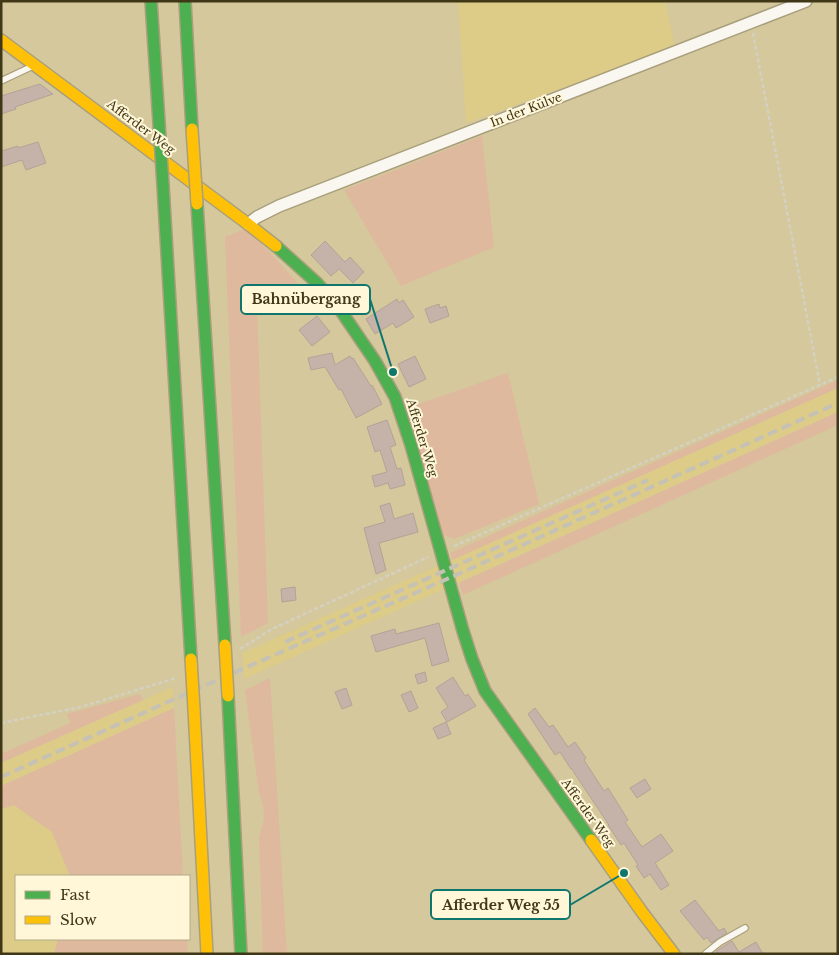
<svg xmlns="http://www.w3.org/2000/svg" width="839" height="955" viewBox="0 0 839 955" font-family="'Libre Baskerville',serif">
	<style>
		.built { fill: #ddcc87 }
		.green { fill: #dfb99d }
		.building { fill: #c5b3a9; stroke: #b4a297 }
		.lines { fill: none; stroke-linecap: round; stroke-linejoin: round }
		.lane-casing { stroke: #a99f7c; stroke-width: 8 }
		.street-casing { stroke: #a99f7c; stroke-width: 14 }
		.fast-casing { stroke: #a99f7c; stroke-width: 14 }
		.slow-casing { stroke: #a99f7c; stroke-width: 14 }
		.path { stroke: #d4d0c2; stroke-width: 2.5; stroke-dasharray: 4 2.5; stroke-linecap: butt }
		.lane { stroke: #f9f7f0; stroke-width: 5.5 }
		.street { stroke: #f9f7f0; stroke-width: 11 }
		.fast { stroke: #4caf50; stroke-width: 11 }
		.slow { stroke: #ffc107; stroke-width: 11 }
		.rail { stroke: #c5c1b5; stroke-width: 4; stroke-dasharray: 10 5; stroke-linecap: butt }
		.fast-bridge-casing { stroke: #a99f7c; stroke-width: 14; stroke-linecap: butt }
		.slow-bridge-casing { stroke: #a99f7c; stroke-width: 14; stroke-linecap: butt }
		.fast-bridge { stroke: #4caf50; stroke-width: 11 }
		.slow-bridge { stroke: #ffc107; stroke-width: 11 }
		.labels { text-anchor: middle; stroke-width: 4; stroke-linejoin: round; paint-order: stroke }
		.street-label { font-size: 12px; fill: #3f3716; stroke: #fff7d8 }
		.leader { fill: none; stroke: #0f766e; stroke-width: 2 }
		.callout-dot { fill: #0f766e; stroke: #fff7d8; stroke-width: 2 }
		.callout { fill: #fff7d8; stroke: #0f766e; stroke-width: 2 }
		.callout-label { font-size: 14px; text-anchor: middle; font-weight: bold; fill: #3f3716 }
	</style>
	<rect width="100%" height="100%" fill="#d4c89c"/>
	<!-- built -->
	<path class="built" d="M 458,1 L 665,1 L 675,47 L 466,123 Z
		M 838,388 L 838,412 L 244,679 L 242,653 Z
		M 173,687 L 174,708 L 1,786 L 1,763 Z
		M 14,805 L 52,832 L 70,876 L 16,876 L 16,939 L 58,939 L 54,954 L 1,954 L 1,809 Z"/>
	<!-- green -->
	<path class="green" d="M 482,136 L 494,247 L 401,286 L 344,190 Z
		M 247,228 L 298,283 L 257,306 L 268,623 L 241,637 L 225,237 Z
		M 508,373 L 539,504 L 454,539 L 443,535 L 407,408 Z
		M 838,380 L 838,388 L 452,560 L 450,553 Z
		M 838,412 L 838,425 L 463,595 L 459,583 Z
		M 270,678 L 287,954 L 263,954 L 259,837 C 265,819 266,812 259,793 L 245,690 Z
		M 140,694 L 143,700 L 1,763 L 1,754 L 70,723 L 67,714 Z
		M 174,708 L 183,876 L 70,876 L 52,832 L 14,805 L 1,809 L 1,786 Z
		M 58,939 L 187,939 L 188,954 L 54,954 Z"/>
	<!-- building -->
	<path class="building" d="M 40,84 L 53,94 L 15,107 L 16,109 L 1,114 L 1,96 Z
		M 38,142 L 46,163 L 26,170 L 22,160 L 1,167 L 1,151 L 18,146 L 18,148 Z
		M 325,241 L 345,262 L 350,257 L 364,272 L 353,283 L 339,269 L 331,276 L 311,255 Z
		M 397,299 L 399,303 L 403,300 L 414,317 L 396,328 L 393,323 L 375,334 L 366,319 Z
		M 439,304 L 440,308 L 446,306 L 449,316 L 430,323 L 425,309 Z
		M 317,316 L 330,332 L 312,346 L 299,330 Z
		M 332,353 L 335,365 L 350,356 L 352,359 L 353,358 L 371,386 L 372,385 L 382,404 L 356,418 L 341,389 L 339,390 L 325,367 L 311,370 L 308,358 Z
		M 415,356 L 426,379 L 409,387 L 398,364 Z
		M 387,420 L 396,445 L 390,447 L 397,469 L 401,468 L 405,485 L 390,489 L 388,483 L 375,487 L 372,476 L 387,472 L 380,450 L 375,452 L 367,427 Z
		M 390,503 L 394,519 L 413,513 L 418,532 L 379,543 L 386,570 L 376,574 L 364,528 L 385,522 L 380,506 Z
		M 295,587 L 296,600 L 282,602 L 281,589 Z
		M 439,623 L 449,661 L 432,666 L 425,638 L 376,652 L 371,636 L 395,629 L 396,634 Z
		M 425,672 L 427,681 L 418,684 L 415,675 Z
		M 453,677 L 465,696 L 468,694 L 476,706 L 447,722 L 441,712 L 448,707 L 436,688 Z
		M 346,688 L 352,705 L 342,709 L 335,692 Z
		M 411,691 L 418,708 L 409,712 L 401,695 Z
		M 535,708 L 549,727 L 553,725 L 568,747 L 575,742 L 586,758 L 584,760 L 604,791 L 608,788 L 628,820 L 625,822 L 642,847 L 661,834 L 673,851 L 655,863 L 669,885 L 661,890 L 650,874 L 644,878 L 636,866 L 638,865 L 624,843 L 621,845 L 608,825 L 609,825 L 571,768 L 571,769 L 560,752 L 555,755 L 528,714 Z
		M 446,722 L 451,734 L 438,739 L 433,728 Z
		M 645,779 L 651,789 L 637,798 L 630,788 Z
		M 695,900 L 719,931 L 724,928 L 727,933 L 711,943 L 707,937 L 704,940 L 680,911 Z
		M 732,941 L 739,952 L 756,942 L 763,954 L 717,954 L 716,951 Z"/>
	<g class="lines">
		<!-- lane casing -->
		<g class="lane-casing">
			<path id="lane" d="M 1,81 L 33,66
				M 705,954 L 720,942 L 745,928"/>
		</g>
		<!-- street casing -->
		<g class="street-casing">
			<path id="street" d="M 248,224 L 257,217 L 279,206 L 806,1"/>
		</g>
		<!-- fast casing -->
		<g class="fast-casing">
			<path id="fast" d="M 151,1 L 158,107
				M 185,1 L 192,129
				M 163,185 L 191,659
				M 197,204 L 225,645
				M 276,246 L 317,283 L 339,308 L 375,361 L 395,397 L 411,445 L 463,631 L 472,659 L 485,691 L 591,840
				M 228,696 L 241,954"/>
		</g>
		<!-- slow casing -->
		<g class="slow-casing">
			<path id="slow" d="M 1,40 L 248,224 L 276,246
				M 194,709 L 207,954
				M 591,840 L 642,912 L 674,954"/>
		</g>
		<!-- path -->
		<path class="path" d="M 753,33 L 820,385
			M 454,546 L 838,377
			M 240,649 L 272,629 L 428,557
			M 1,723 L 81,707 L 176,678"/>
		<!-- lane -->
		<use href="#lane" class="lane"/>
		<!-- street -->
		<use href="#street" class="street"/>
		<!-- fast -->
		<use href="#fast" class="fast"/>
		<!-- slow -->
		<use href="#slow" class="slow"/>
		<!-- rail -->
		<path class="rail" d="M 285,642 L 648,480
			M 1,777 L 170,701 L 447,579 L 838,403"/>
		<!-- fast-bridge casing -->
		<g class="fast-bridge-casing">
			<path id="fast-bridge" d="M 158,107 L 163,185"/>
		</g>
		<!-- slow-bridge casing -->
		<g class="slow-bridge-casing">
			<path id="slow-bridge" d="M 192,129 L 197,204
				M 225,645 L 228,696
				M 191,659 L 194,709"/>
		</g>
		<!-- fast-bridge -->
		<use href="#fast-bridge" class="fast-bridge"/>
		<!-- slow-bridge -->
		<use href="#slow-bridge" class="slow-bridge"/>
	</g>
	<g class="labels">
		<!-- street labels -->
		<g class="street-label">
			<text transform="translate(526 110) rotate(-21)" y="4">In der Külve</text>
			<text transform="translate(141 127) rotate(37)" y="4">Afferder Weg</text>
			<text transform="translate(422 438) rotate(73)" y="4">Afferder Weg</text>
			<text transform="translate(588 813) rotate(54)" y="4">Afferder Weg</text>
		</g>
	</g>
	<!-- callouts -->
	<path class="leader" d="M393 372L370 299M624 873L570 905"/>
	<g class="callout-dot">
		<circle cx="393" cy="372" r="5"/>
		<circle cx="624" cy="873" r="5"/>
	</g>
	<g class="callout">
		<rect x="241" y="285" width="129" height="29" rx="5"/>
		<rect x="431" y="890" width="139" height="29" rx="5"/>
	</g>
	<g class="callout-label">
		<text x="306" y="304">Bahnübergang</text>
		<text x="501" y="910">Afferder Weg 55</text>
	</g>
	<!-- border -->
	<rect width="839" height="955" fill="none" stroke="#3f3716" stroke-width="5"/>
	<!-- legend -->
	<rect x="15" y="875" width="175" height="65" fill="#fff7d8" stroke="#b2aa8a"/>
	<rect x="25" y="891" width="25" height="8" fill="#4caf50" stroke="#b2aa8a"/>
	<text x="60" y="900" font-size="15" fill="#3f3716">Fast</text>
	<rect x="25" y="916" width="25" height="8" fill="#ffc107" stroke="#b2aa8a"/>
	<text x="60" y="925" font-size="15" fill="#3f3716">Slow</text>
</svg>
